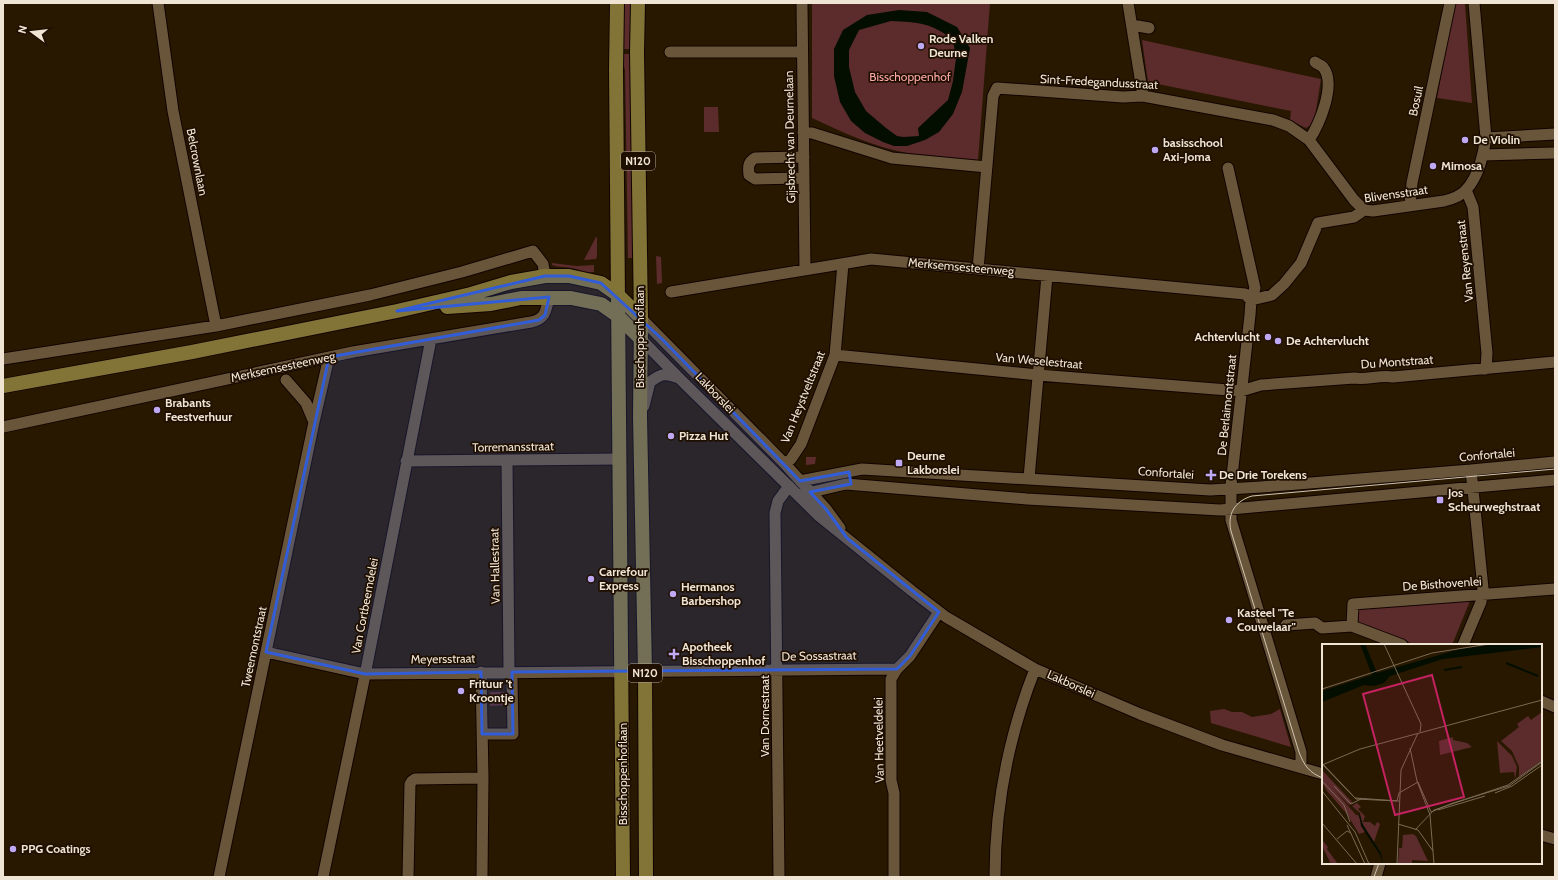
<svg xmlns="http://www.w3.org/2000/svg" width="1558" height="880" viewBox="0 0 1558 880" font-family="Cabin,sans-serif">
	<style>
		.green { fill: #5c2b2c }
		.water { fill: #030e00; fill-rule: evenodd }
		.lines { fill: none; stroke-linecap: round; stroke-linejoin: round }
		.minor-casing { stroke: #110400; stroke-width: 13 }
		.major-casing { stroke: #110400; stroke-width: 16 }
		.minor { stroke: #69553a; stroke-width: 11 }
		.major { stroke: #827336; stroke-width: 14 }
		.tram { stroke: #d1c5b3; stroke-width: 1 }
		.marked { fill: #325dd8; fill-opacity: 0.2; stroke: #325dd8; stroke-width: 3; stroke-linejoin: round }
		.poi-dot { fill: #bfa9f4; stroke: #1f0f00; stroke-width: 1.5 }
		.labels { text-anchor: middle; stroke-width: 3.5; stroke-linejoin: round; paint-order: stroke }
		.shield { fill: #1f0f00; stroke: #b1a494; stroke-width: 1 }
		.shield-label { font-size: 11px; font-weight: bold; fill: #f0e4d4 }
		.poi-label { font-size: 12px; font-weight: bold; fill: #f0e4d4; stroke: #1f0f00; text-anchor: start }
		.park-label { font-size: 12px; fill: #fea8a8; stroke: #1f0f00 }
		.street-label { font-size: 12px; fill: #f0e4d4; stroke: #1f0f00 }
		.inset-river { fill: none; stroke: #030e00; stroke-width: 2 }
		.inset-road { fill: none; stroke: #796a55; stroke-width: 1 }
		.view { fill: #c42261; fill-opacity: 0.15; stroke: #c42261; stroke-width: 2 }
		.inset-edge { fill: none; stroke: #f0e4d4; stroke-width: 2 }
	</style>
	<rect width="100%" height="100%" fill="#291800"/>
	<!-- green -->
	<path class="green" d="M 621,3 L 632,3 L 631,49 L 620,49 Z
		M 812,3 L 990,3 L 978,160 C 954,159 931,157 907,153 C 874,147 842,132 812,118 Z
		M 1455,3 L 1465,3 L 1472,103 L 1437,98 Z
		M 1142,40 L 1321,79 L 1314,123 L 1306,128 L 1290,120 L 1291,111 L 1148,82 Z
		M 620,54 L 632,54 L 635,258 L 628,258 L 625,70 Z
		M 704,107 L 718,107 L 719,132 L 704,132 Z
		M 596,237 L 597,237 L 597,256 L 596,259 L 584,260 Z
		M 656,256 L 661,257 L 662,283 L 657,284 Z
		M 552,263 L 576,266 L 594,265 L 594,272 L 585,273 C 572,265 565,269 552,265 Z
		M 806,457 L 816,457 L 815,464 L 806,465 Z
		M 775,458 L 804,489 L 800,492 L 770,463 Z
		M 1467,476 L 1312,489 L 1312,487 Z
		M 1470,601 L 1452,645 L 1416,645 L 1357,622 L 1359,609 Z
		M 490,692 L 508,692 L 508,705 L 490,706 Z
		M 1224,709 L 1232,712 L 1242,712 L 1252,717 L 1271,714 L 1280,709 L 1291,747 L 1211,723 L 1210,711 Z"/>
	<!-- water -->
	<path class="water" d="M 899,10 L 927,12 L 957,27 L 970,48 L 962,92 L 953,114 L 939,132 L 925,140 L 907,146 L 894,146 L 883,142 L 865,133 L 851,121 L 840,102 L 834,76 L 834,49 L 843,30 L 867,15 ZM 891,21 C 918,22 932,23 953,40 L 956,58 L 953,81 L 948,100 L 918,128 L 919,136 L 903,137 L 897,136 L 886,128 L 866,111 L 855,92 L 849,67 L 849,50 L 859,30 Z"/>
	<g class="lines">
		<!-- minor casing -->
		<g class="minor-casing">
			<path id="minor" d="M 158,3 L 173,111 L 216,326
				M 802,3 L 805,270
				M 1128,3 L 1143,96
				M 1132,25 L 1149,28
				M 670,52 L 802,52
				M 803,132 L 812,133 L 892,158 L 987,167
				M 1486,138 L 1555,134
				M 1309,140 C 1319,125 1337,84 1323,67 C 1321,65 1317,64 1315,62
				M 1483,155 L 1555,153
				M 804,157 L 755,158 C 748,162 748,167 749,175 L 755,179 L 804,178
				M 1228,168 L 1255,288 L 1251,300 L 1250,315 L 1231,485 L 1231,520 L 1301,752 L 1301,767
				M 1466,190 L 1473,207 L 1487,353 L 1486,369
				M 1410,205 L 1412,183 L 1450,3
				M 978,269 L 993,96 L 997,88 L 1123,97 L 1143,96 L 1273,120 L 1289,126 L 1309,140 L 1354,200 L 1364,210
				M 671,292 L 871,259 L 1245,294 L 1251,300
				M 1251,300 L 1272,295 L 1284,284 L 1301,263 L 1318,223 L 1354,217 L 1364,210 L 1373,211 L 1444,201 C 1452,199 1461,196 1466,190 C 1479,176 1483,155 1486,138 L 1474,3
				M 641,318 L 785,464 L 826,509 L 840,528
				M 640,338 L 679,378 L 819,516 L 912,591 L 946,617 L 1035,669 L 1140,714 L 1222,745 L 1323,774
				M 835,355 L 1038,375 L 1241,391 L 1261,385 L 1354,378 C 1367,380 1379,375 1393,377 L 1555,362
				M 3,359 L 216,326 L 370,295 L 462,272 L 533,251 L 543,264 L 545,276
				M 286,380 L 306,403 L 314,422
				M 644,406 L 650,382 C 662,373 665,373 679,378
				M 3,427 L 353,352 L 531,322 C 546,319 546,310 549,297
				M 406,461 L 620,459
				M 785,464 L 791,459 L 801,444 L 835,355 L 843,264
				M 1029,478 L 1047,276
				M 800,481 L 862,469 L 1210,490 L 1261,487 L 1471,470 L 1555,462
				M 799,495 L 846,484 L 1027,499 L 1220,510 L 1555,480
				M 1286,625 L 1315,623 L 1322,628 L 1352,626 L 1402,645
				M 1352,626 L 1353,604 L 1555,589
				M 1463,645 L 1481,602 L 1483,588 L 1471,470
				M 266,652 L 365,674 L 897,669
				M 481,672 L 483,778 L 482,877
				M 1541,701 L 1555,707
				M 482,734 L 513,734 L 512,680 L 509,672 L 507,460
				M 1541,835 L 1555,839
				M 219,877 L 314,422 L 329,357
				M 323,877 L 364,680 L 431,339
				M 408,877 L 410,784 L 412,781 L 415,779 L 483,778
				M 779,877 L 775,513 L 778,501 L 789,486
				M 894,877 L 894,793 L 891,780 L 891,679 L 897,669 L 910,656 L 939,612
				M 995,877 C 995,806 1009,735 1035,669
				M 1376,877 L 1380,863"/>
		</g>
		<!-- major casing -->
		<g class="major-casing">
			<path id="major" d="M 617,3 L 616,70 L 623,877
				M 638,3 L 637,52 L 641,318 L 640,416 L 645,671 L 646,877
				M 447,307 L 491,304 L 521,298 L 571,298 L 601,304 L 618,316 L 640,338
				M 3,386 L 192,352 L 397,311 L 471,294 L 511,282 L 545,276 L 569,276 L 601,283 L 618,295 L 641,318"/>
		</g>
		<!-- minor -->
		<use href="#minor" class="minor"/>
		<!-- major -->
		<use href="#major" class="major"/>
		<!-- tram -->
		<path class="tram" d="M 1323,778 C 1309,773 1304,765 1299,752 L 1231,531 C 1227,514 1235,501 1252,496 L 1555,469
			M 1374,877 L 1379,863"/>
	</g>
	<!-- marked area -->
	<path class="marked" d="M 545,276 L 569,276 L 601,283 L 662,339 L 800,481 L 849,472 L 851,484 L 810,492 L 826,509 L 847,538 L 939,612 L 910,656 L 897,669 L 512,672 L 513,734 L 482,734 L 481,672 L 365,674 L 266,652 L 329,357 L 539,320 L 545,315 L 549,297 L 397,311 Z"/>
	<!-- markers -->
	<g class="poi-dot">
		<circle cx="921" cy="46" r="4"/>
		<circle cx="1465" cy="140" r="4"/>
		<circle cx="1155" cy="150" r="4"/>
		<circle cx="1433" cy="166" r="4"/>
		<circle cx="1268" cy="337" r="4"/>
		<circle cx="1278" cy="341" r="4"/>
		<circle cx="157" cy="410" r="4"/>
		<circle cx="671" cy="436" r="4"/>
		<rect x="895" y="459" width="8" height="8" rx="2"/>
		<path d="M1209 469h4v4h4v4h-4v4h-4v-4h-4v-4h4z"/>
		<rect x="1436" y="496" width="8" height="8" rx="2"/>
		<circle cx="591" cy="579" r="4"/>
		<circle cx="673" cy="594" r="4"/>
		<circle cx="1229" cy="620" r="4"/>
		<path d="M672 648h4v4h4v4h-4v4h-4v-4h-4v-4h4z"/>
		<circle cx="461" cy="691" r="4"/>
		<circle cx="13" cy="849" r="4"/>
	</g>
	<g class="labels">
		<!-- shield labels -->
		<g class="shield">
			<rect x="621" y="152" width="34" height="18" rx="3"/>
			<rect x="628" y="664" width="34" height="18" rx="3"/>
		</g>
		<g class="shield-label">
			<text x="638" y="165">N120</text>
			<text x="645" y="677">N120</text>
		</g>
		<!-- poi labels -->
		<g class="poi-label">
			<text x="929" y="43">Rode Valken<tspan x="929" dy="14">Deurne</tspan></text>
			<text x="1473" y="144">De Violin</text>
			<text x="1163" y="147">basisschool<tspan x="1163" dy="14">Axi-Joma</tspan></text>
			<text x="1441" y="170">Mimosa</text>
			<text x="1260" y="341" text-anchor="end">Achtervlucht</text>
			<text x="1286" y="345">De Achtervlucht</text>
			<text x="165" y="407">Brabants<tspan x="165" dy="14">Feestverhuur</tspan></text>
			<text x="679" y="440">Pizza Hut</text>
			<text x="907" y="460">Deurne<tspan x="907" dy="14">Lakborslei</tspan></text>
			<text x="1219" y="479">De Drie Torekens</text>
			<text x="1448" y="497">Jos<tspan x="1448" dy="14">Scheurweghstraat</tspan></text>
			<text x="599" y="576">Carrefour<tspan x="599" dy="14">Express</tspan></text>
			<text x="681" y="591">Hermanos<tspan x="681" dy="14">Barbershop</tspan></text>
			<text x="1237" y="617">Kasteel "Te<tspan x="1237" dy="14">Couwelaar"</tspan></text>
			<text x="682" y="651">Apotheek<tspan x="682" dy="14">Bisschoppenhof</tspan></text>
			<text x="469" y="688">Frituur 't<tspan x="469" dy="14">Kroontje</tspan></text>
			<text x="21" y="853">PPG Coatings</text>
		</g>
		<!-- park labels -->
		<g class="park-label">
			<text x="910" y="81">Bisschoppenhof</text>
		</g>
		<!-- street labels -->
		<g class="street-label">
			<text transform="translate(1099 82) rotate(3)" y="4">Sint-Fredegandusstraat</text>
			<text transform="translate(1416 101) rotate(-78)" y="4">Bosuil</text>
			<text transform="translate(790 137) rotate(-91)" y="4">Gijsbrecht van Deurnelaan</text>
			<text transform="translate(197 162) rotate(79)" y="4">Belcrownlaan</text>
			<text transform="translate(1396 194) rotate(-8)" y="4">Blivensstraat</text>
			<text transform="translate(1465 261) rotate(-96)" y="4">Van Reyenstraat</text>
			<text transform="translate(961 267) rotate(5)" y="4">Merksemsesteenweg</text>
			<text transform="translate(640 337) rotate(-90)" y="4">Bisschoppenhoflaan</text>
			<text transform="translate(1039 361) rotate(5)" y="4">Van Weselestraat</text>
			<text transform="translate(1397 362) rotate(-4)" y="4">Du Montstraat</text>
			<text transform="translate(283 367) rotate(-12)" y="4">Merksemsesteenweg</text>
			<text transform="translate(715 393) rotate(46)" y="4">Lakborslei</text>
			<text transform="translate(803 397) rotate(-68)" y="4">Van Heystveltstraat</text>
			<text transform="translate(1227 405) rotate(-84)" y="4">De Berlaimontstraat</text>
			<text transform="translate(513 447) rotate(-1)" y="4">Torremansstraat</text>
			<text transform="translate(1487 455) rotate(-5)" y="4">Confortalei</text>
			<text transform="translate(1166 473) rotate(4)" y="4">Confortalei</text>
			<text transform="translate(495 566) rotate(-91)" y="4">Van Hallestraat</text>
			<text transform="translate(1442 584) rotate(-4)" y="4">De Bisthovenlei</text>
			<text transform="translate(365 606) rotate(-79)" y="4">Van Cortbeemdelei</text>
			<text transform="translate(254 647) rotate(-78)" y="4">Tweemontstraat</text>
			<text transform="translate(819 656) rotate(-1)" y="4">De Sossastraat</text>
			<text transform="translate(443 659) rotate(-1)" y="4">Meyersstraat</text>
			<text transform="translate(1071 684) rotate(24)" y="4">Lakborslei</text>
			<text transform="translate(765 716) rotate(-90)" y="4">Van Dornestraat</text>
			<text transform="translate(879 740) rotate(-91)" y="4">Van Heetveldelei</text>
			<text transform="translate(623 774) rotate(-90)" y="4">Bisschoppenhoflaan</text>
		</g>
	</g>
	<!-- overview -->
	<g transform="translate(1322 644)">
		<rect width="220" height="220" fill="#291800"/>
		<path d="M 220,68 L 220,116 L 197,133 L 197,123 L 190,107 L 179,97 L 197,83 L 195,80 L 206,72 L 209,76 ZM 131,93 L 131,96 L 145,99 L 150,103 L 118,111 L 117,97 ZM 175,97 L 190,112 L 195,123 L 193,135 L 192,128 L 178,129 ZM 0,126 L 31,159 L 34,158 L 27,161 L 9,142 L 34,171 L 36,171 L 43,188 L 37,190 L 25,170 L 5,147 L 0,138 ZM 35,159 L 39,163 L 36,165 L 43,172 L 41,178 L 48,178 L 53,182 L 55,178 L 58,180 L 52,198 L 40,179 L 38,169 L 30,162 ZM 91,190 L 94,192 L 106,217 L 90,216 L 90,220 L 76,220 L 77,204 L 80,204 L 81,191 ZM 0,196 L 6,203 L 5,205 L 16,220 L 9,220 L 0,202 Z" fill="#5c2b2c"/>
		<path d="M 38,0 L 43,0 L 55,29 L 138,5 L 176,0 L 220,0 L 220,3 L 121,15 L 68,32 L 62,39 L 52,42 L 42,41 L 0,58 L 0,47 L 50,31 ZM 37,168 L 41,181 L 59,209 L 61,220 L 58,211 L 39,182 Z" fill="#030e00"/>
		<path class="inset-river" d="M 184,19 L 216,32M 122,26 L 140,23"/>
		<path class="inset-road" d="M 62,0 L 99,80 L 98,88M 0,45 L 110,9 L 167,0M 88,104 L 95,137 L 108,171 L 112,220M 0,119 L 33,154 L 77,157M 0,120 L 34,155 L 75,157 L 77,149 L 96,138 L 109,168 L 131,159 L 187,142 L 220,118M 0,121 L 38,105 L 220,56M 0,137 L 22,161 L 28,178M 12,142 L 29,160 L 39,155M 0,147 L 33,188 L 47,220M 173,149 L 190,142 L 220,121M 116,166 L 163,152M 0,179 L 35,220M 76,180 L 96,186 L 111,207M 25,181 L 43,220M 93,186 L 112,166 L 186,141 L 220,117M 15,195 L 25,187 L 29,189M 75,220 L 79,126 L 96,89"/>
		<path class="view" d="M 110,31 L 142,153 L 73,171 L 41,50 Z"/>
		<rect width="220" height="220" class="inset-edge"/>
	</g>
	<!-- border -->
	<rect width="1558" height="880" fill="none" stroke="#f0e4d4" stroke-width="8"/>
	<!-- north arrow -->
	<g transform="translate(32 32) rotate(285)" stroke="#1f0f00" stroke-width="3" paint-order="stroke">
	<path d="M0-3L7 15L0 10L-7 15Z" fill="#f0e4d4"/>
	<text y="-6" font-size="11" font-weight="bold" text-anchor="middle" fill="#f0e4d4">N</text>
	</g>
</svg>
